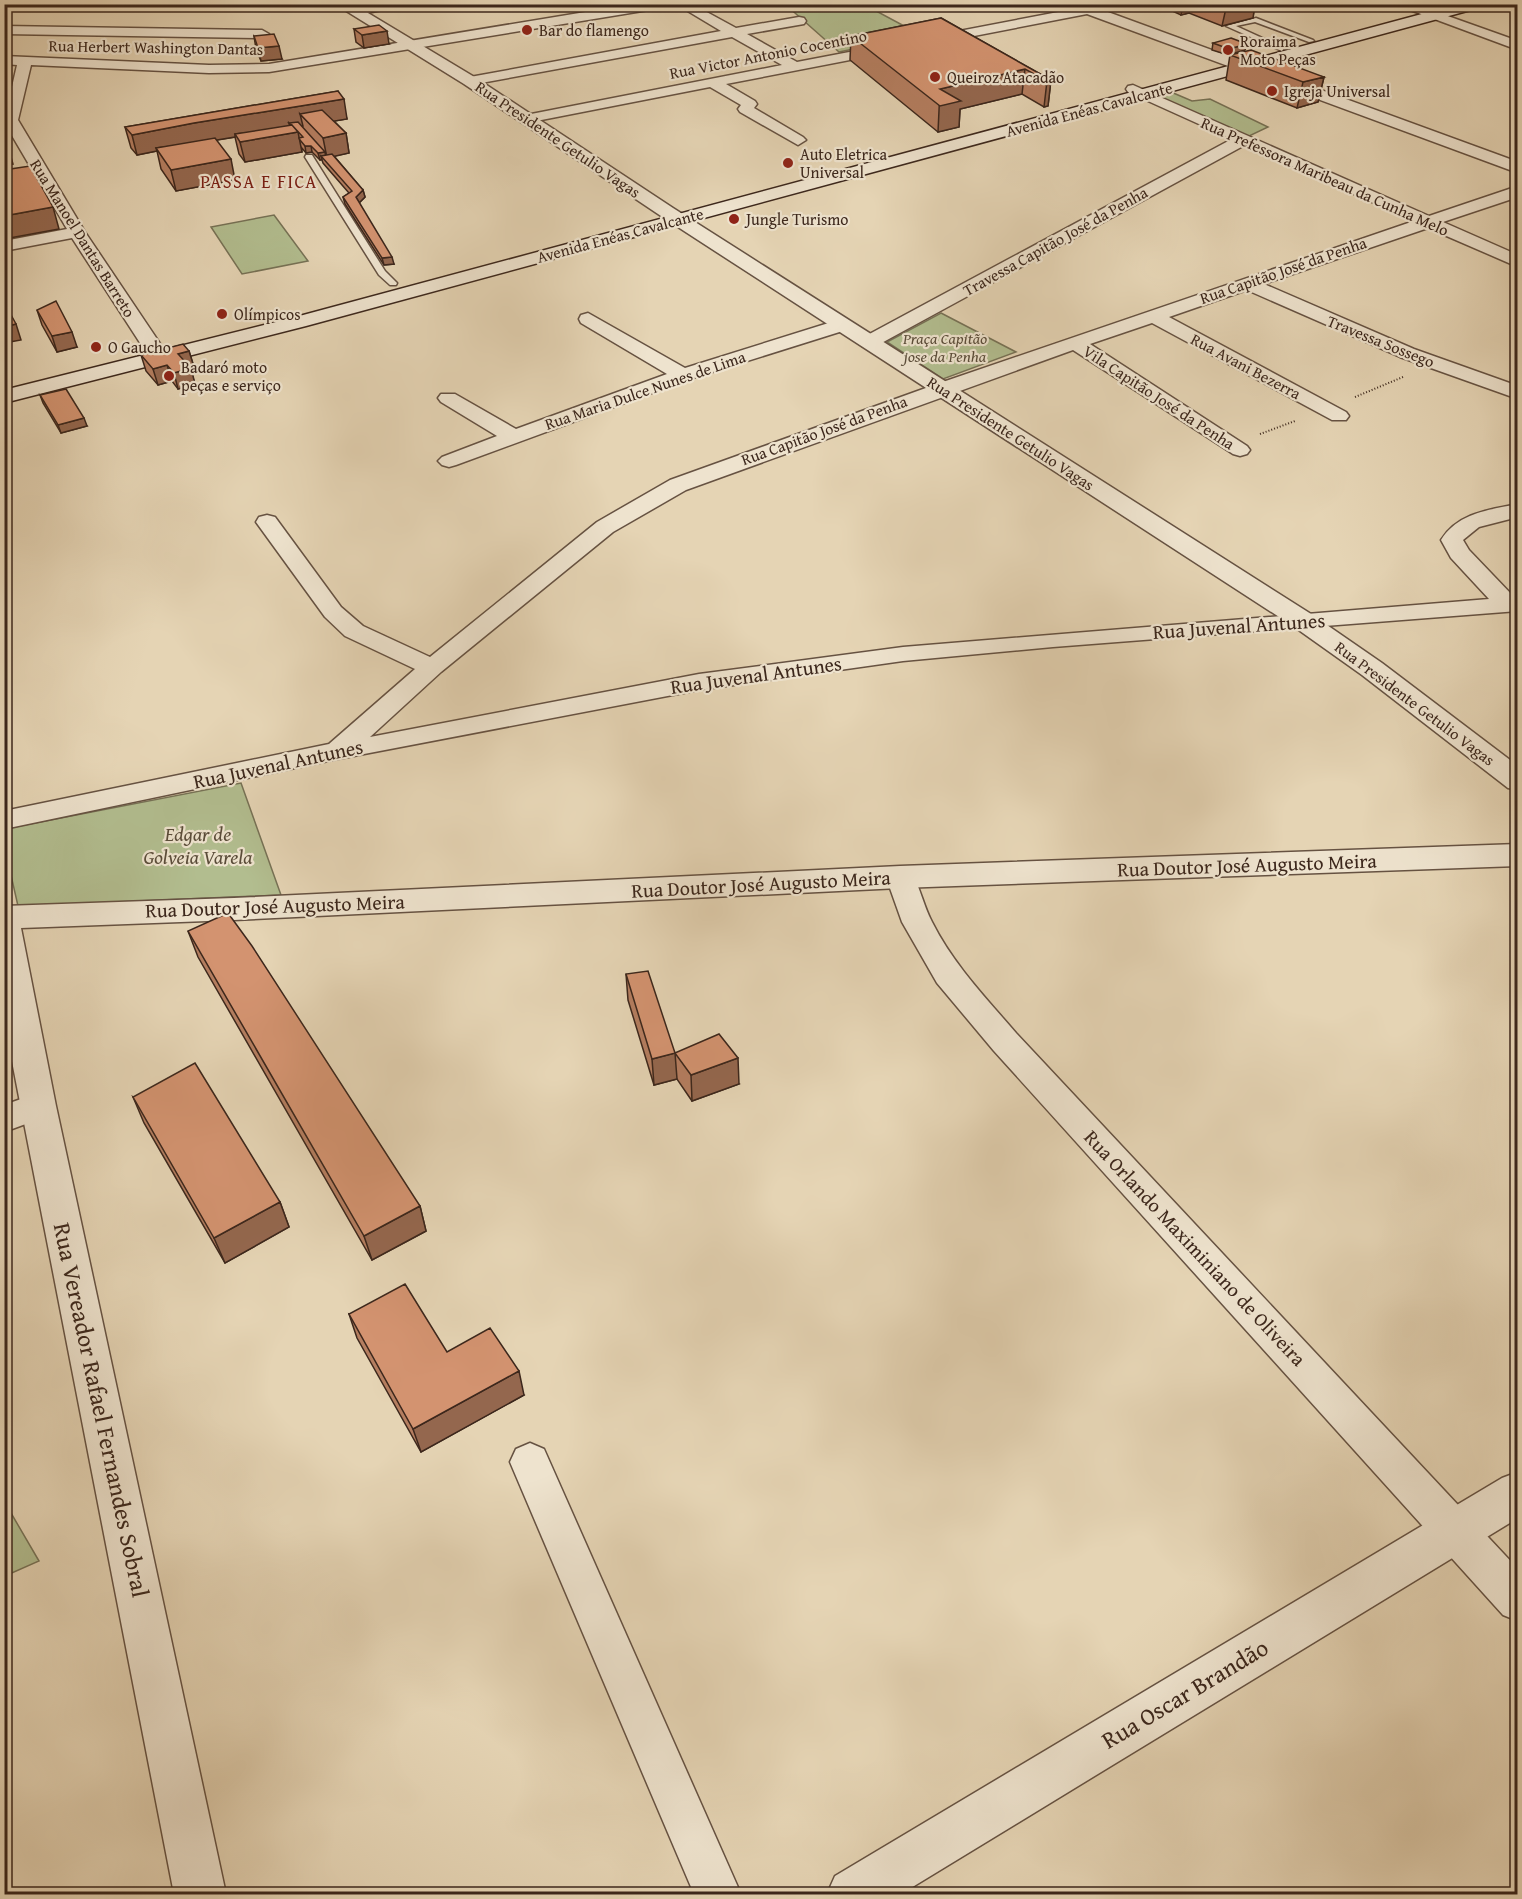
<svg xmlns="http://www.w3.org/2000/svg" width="1522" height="1899" viewBox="0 0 1522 1899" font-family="'Gentium Book Plus',serif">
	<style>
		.green { fill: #b2bd8f; stroke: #777256; stroke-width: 1.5 }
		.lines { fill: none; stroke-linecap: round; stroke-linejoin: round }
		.service-casing { stroke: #665242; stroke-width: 3 }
		.minor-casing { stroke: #665242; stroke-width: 3 }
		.tertiary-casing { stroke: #665242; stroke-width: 3 }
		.secondary-casing { stroke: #3c271c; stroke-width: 3 }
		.path { stroke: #3c271c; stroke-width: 2; stroke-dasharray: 1 2; stroke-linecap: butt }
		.service { fill: #eee3ce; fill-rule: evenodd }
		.minor { fill: #eee3ce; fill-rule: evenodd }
		.tertiary { fill: #eee3ce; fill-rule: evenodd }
		.secondary { fill: #eee3ce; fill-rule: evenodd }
		.wall { fill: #b57e60; stroke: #3c271c; stroke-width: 1.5 }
		.shaded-wall { fill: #94674e; stroke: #3c271c; stroke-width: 1.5 }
		.building { fill: #d39370; stroke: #3c271c; stroke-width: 1.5 }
		.poi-dot { fill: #8f2418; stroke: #eee3ce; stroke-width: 2 }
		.labels { text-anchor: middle; stroke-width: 4.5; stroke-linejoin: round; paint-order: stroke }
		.far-poi-label { font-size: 16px; fill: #3c271c; stroke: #eee3ce; text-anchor: start }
		.far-street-label { font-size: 16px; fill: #3c271c; stroke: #eee3ce }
		.far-park-label { font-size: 16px; font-style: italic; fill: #5a4c39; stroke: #eee3ce }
		.far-neighbourhood-label { font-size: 18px; letter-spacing: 1.5px; fill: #7a1f14; stroke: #eee3ce }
		.street-label { font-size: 20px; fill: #3c271c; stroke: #eee3ce }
		.park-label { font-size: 20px; font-style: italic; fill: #5a4c39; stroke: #eee3ce }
		.near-street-label { font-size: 24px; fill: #3c271c; stroke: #eee3ce }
	</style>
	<rect width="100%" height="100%" fill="#e5d4b4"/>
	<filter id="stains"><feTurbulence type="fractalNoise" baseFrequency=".00333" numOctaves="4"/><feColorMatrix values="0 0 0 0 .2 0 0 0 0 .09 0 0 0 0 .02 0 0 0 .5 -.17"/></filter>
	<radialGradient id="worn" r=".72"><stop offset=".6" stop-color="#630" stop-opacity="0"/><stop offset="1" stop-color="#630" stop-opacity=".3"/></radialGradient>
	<!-- green -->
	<path class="green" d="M 786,5 L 865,5 L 921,35 L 839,52 Z
		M 1171,92 L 1192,101 L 1210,99 L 1268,127 L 1245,138 L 1155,97 Z
		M 274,215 L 308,261 L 242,274 L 211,227 Z
		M 941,313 L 1016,352 L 943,379 L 887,342 Z
		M 241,783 L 281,895 L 18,906 L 5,849 L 4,829 Z
		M 4,1501 L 39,1561 L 5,1576 L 4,1576 Z"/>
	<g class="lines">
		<!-- service casing -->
		<g class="service-casing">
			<path id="service" d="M 1256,18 L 1313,40 L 1314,41 L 1309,42 L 1255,22 L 1236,26 L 1284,48 L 1282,51 L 1226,26 Z
				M 306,155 L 312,155 L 385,271 L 397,283 L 396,285 L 390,285 L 379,275 L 305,157 Z"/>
		</g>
		<!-- minor casing -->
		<g class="minor-casing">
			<path id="minor" d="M 370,4 L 400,4 L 394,8 L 355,15 L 349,11 L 350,8 Z
				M 634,4 L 667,4 L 661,8 L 269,72 L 209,73 L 31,65 L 18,120 L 85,232 L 161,345 L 158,349 L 144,349 L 72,238 L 4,251 L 4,241 L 67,229 L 4,122 L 17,65 L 4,64 L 4,56 L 209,65 L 269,64 Z
				M 676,4 L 692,4 L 736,28 L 799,17 L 804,18 L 806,21 L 804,24 L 747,34 L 797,62 L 1074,9 L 1067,4 L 1086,4 L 1518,162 L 1518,173 L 1087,14 L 726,84 L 755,101 L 757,104 L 754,108 L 803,137 L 806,140 L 798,145 L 740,112 L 738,109 L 741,105 L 710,87 L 526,123 L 519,119 L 526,115 L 782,65 L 732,37 L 470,85 L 463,81 L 470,77 L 721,31 Z
				M 1394,4 L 1414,4 L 1518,41 L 1518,50 Z
				M 4,26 L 262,30 L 269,34 L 262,38 L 4,34 Z
				M 1133,85 L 1429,216 L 1518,186 L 1518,197 L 1443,222 L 1518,255 L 1518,267 L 1428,228 L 1264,284 L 1414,349 L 1518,386 L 1518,399 L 1400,357 L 1247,290 L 1169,317 L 1346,412 L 1349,416 L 1346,420 L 1332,420 L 1152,323 L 1090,344 L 1247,446 L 1250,450 L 1247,454 L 1240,456 L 1233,454 L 1073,350 L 686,490 L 613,532 L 441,672 L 370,737 L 699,674 L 903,647 L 1489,599 L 1451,558 L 1441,540 C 1458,513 1488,510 1518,504 L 1518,517 L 1479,527 L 1463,540 L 1469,550 L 1514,597 L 1518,597 L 1518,611 L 1053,647 L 903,661 L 699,690 L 338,759 L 4,829 L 4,811 L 329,744 L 415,669 L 345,636 L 325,617 L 256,522 L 259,517 L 267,515 L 275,517 L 341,607 L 363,626 L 430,657 L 597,522 L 670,480 L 937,384 L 1414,221 L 1245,145 L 876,346 L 862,346 L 860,342 L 862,338 L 1232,139 L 1128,92 L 1126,89 L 1128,86 Z
				M 588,313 L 685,368 L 835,321 L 849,321 L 851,325 L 849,329 L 690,379 L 456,465 L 449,467 L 442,465 L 438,461 L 442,457 L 497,436 L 441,402 L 438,398 L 441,394 L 455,394 L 516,429 L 667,374 L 581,323 L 579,319 L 581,315 Z
				M 900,867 L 910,870 C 920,886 923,905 932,922 C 953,964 986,998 1016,1033 L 1518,1569 L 1518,1621 L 1503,1615 L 994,1051 L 937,983 L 902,922 L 886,877 L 890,870 Z
				M 38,1093 L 50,1097 L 54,1106 L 50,1115 L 4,1132 L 4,1105 Z
				M 530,1443 L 544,1449 L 741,1894 L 694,1894 L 510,1462 L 516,1449 Z"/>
		</g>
		<!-- tertiary casing -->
		<g class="tertiary-casing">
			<path id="tertiary" d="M 335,4 L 353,4 L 476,78 L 673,208 L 1311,614 L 1382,663 L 1518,766 L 1518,790 L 1508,788 L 1362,675 L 1293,626 L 661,216 L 464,84 Z
				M 1518,844 L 1518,866 L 900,888 L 234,920 L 21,928 L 56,1106 L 226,1894 L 174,1894 L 4,1020 L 4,906 L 234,898 L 900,866 Z
				M 1518,1472 L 1518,1518 L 901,1894 L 827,1894 L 835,1876 L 1502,1478 Z"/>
		</g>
		<!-- secondary casing -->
		<g class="secondary-casing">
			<path id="secondary" d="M 1459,4 L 1484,4 L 1482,7 L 306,326 L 4,403 L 4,390 L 292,318 Z"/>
		</g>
		<!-- path -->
		<path class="path" d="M 1355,397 L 1403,377
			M 1260,434 L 1295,421"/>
		<!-- service -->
		<use href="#service" class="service"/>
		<!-- minor -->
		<use href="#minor" class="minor"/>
		<!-- tertiary -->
		<use href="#tertiary" class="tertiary"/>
		<!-- secondary -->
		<use href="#secondary" class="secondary"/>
	</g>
	<!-- wall -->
	<path class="wall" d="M 1157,4 L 1255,4 L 1253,18 L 1222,26 L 1189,13 L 1181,15 Z
		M 941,18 L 1051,80 L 1048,106 L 1044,107 L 1022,94 L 960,109 L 959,127 L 938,132 L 850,60 L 851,36 Z
		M 354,29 L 389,44 L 364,48 L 356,42 Z
		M 254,36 L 282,59 L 261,61 L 256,49 Z
		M 1213,43 L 1245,50 L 1228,55 L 1212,50 Z
		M 1230,55 L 1324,77 L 1318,102 L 1297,108 L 1226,80 Z
		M 338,91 L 347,119 L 334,121 L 346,133 L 349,153 L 334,156 L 363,190 L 365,197 L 359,203 L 394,264 L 384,265 L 345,204 L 343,197 L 349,193 L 323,163 L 322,160 L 320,160 L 312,152 L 306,153 L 301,147 L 302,152 L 245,162 L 239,154 L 235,137 L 216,140 L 235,180 L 176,191 L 161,169 L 157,151 L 137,155 L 131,148 L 125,127 Z
		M 37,310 L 77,347 L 57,352 L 42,325 Z
		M 189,351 L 194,367 L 190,368 L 195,384 L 178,389 L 172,381 L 158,385 L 146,371 L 141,355 Z
		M 40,395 L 87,426 L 61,433 L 43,403 Z
		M 188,931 L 420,1206 L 426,1231 L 372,1260 L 198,957 Z
		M 626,974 L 675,1053 L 739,1084 L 692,1101 L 677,1079 L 654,1085 L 628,1000 Z
		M 133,1097 L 280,1202 L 289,1227 L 225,1263 L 144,1123 Z
		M 349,1314 L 447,1352 L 524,1395 L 421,1452 L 357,1338 Z"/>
	<!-- shaded-wall -->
	<path class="shaded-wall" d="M 1183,4 L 1191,4 L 1189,13 L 1181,15 Z
		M 1238,4 L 1255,4 L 1253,18 L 1222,26 L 1226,8 Z
		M 387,31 L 389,44 L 364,48 L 362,35 Z
		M 1247,44 L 1245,50 L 1228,55 L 1229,49 Z
		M 279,46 L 282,59 L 261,61 L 258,48 Z
		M 1025,69 L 1022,94 L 960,109 L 959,127 L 938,132 L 940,89 Z
		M 1324,77 L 1318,102 L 1297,108 L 1303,82 Z
		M 1051,80 L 1048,106 L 1044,107 L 1047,81 Z
		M 344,99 L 347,119 L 311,125 L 300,114 L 303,126 L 293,127 L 289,123 L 290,128 L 235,134 L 235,137 L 199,143 L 156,148 L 157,151 L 137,155 L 132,135 L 194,123 Z
		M 298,132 L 302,152 L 245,162 L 240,142 Z
		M 346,133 L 349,153 L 327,158 L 323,138 Z
		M 305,146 L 311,146 L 312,152 L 306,153 Z
		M 9,150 L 13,164 L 4,165 L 4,151 Z
		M 325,152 L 326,159 L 321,156 L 322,159 L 320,160 L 318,153 Z
		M 231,159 L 235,180 L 176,191 L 171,170 Z
		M 363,190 L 365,197 L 357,205 L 356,197 Z
		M 53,207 L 59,229 L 4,239 L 4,216 Z
		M 392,257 L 394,264 L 384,265 L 382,258 Z
		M 16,324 L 21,340 L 4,343 L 4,327 Z
		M 72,332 L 77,347 L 57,352 L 52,336 Z
		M 189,351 L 194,367 L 182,370 L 178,354 Z
		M 167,365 L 172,381 L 158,385 L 153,369 Z
		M 191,368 L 195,384 L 178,389 L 174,373 Z
		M 84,418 L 87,426 L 61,433 L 58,425 Z
		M 675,1053 L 677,1079 L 654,1085 L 652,1059 Z
		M 738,1058 L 739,1084 L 692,1101 L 691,1075 Z
		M 280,1202 L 289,1227 L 225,1263 L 214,1238 Z
		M 420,1206 L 426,1231 L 372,1260 L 364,1236 Z
		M 519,1371 L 524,1395 L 421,1452 L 413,1429 Z"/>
	<!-- building -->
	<path class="building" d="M 1218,4 L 1238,4 L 1226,8 Z
		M 941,18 L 1051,80 L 1047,81 L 1025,69 L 940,89 L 961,101 L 940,106 L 851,36 Z
		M 379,25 L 387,31 L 362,35 L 354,29 Z
		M 274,34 L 279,46 L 258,48 L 254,36 Z
		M 1231,38 L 1247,44 L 1229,49 L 1213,43 Z
		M 1251,50 L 1324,77 L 1303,82 L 1230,55 Z
		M 338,91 L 344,99 L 194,123 L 132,135 L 125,127 Z
		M 322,110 L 346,133 L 323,138 L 300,114 Z
		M 298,122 L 325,152 L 318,153 L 311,146 L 305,146 L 300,140 L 299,138 L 303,137 L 292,125 L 289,123 Z
		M 292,125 L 298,132 L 240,142 L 235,134 Z
		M 215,138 L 231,159 L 171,170 L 156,148 Z
		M 4,142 L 5,142 L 9,150 L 4,151 Z
		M 332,154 L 363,190 L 356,197 L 392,257 L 382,258 L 343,197 L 352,191 L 321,156 Z
		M 30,166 L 53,207 L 4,216 L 4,170 Z
		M 56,301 L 72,332 L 52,336 L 37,310 Z
		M 10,313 L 16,324 L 4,327 L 4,314 Z
		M 183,344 L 189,351 L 178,354 L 191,368 L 174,373 L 167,365 L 153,369 L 141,355 Z
		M 66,389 L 84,418 L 58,425 L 40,395 Z
		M 228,913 L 252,946 L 420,1206 L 364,1236 L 188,931 Z
		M 648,971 L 675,1053 L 719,1034 L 738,1058 L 691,1075 L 675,1053 L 652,1059 L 626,974 Z
		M 195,1063 L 280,1202 L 214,1238 L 133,1097 Z
		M 405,1284 L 447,1352 L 490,1328 L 519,1371 L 413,1429 L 349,1314 Z"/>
	<!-- markers -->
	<g class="poi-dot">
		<circle cx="527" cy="30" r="6"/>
		<circle cx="1228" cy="50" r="6"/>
		<circle cx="935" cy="77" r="6"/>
		<circle cx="1272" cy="91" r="6"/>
		<circle cx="788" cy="163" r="6"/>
		<circle cx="734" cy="219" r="6"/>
		<circle cx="222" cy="314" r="6"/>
		<circle cx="96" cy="347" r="6"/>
		<circle cx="169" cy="376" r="6"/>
	</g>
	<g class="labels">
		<!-- far-poi labels -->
		<g class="far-poi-label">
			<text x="539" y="36">Bar do flamengo</text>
			<text x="1240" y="47">Roraima<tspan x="1240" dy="18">Moto Peças</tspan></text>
			<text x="947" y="83">Queiroz Atacadão</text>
			<text x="1284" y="97">Igreja Universal</text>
			<text x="800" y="160">Auto Eletrica<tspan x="800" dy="18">Universal</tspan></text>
			<text x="746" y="225">Jungle Turismo</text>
			<text x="234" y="320">Olímpicos</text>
			<text x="108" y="353">O Gaucho</text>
			<text x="181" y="373">Badaró moto<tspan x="181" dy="18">peças e serviço</tspan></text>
		</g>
		<!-- far-street labels -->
		<g class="far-street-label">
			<text transform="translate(156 47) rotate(1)" y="6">Rua Herbert Washington Dantas</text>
			<text transform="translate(768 54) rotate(-11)" y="6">Rua Victor Antonio Cocentino</text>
			<text transform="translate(1089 109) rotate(-15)" y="6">Avenida Enéas Cavalcante</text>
			<text transform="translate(558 139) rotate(34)" y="6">Rua Presidente Getulio Vagas</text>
			<text transform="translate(1325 176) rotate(24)" y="6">Rua Prefessora Maribeau da Cunha Melo</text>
			<text transform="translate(620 235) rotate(-15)" y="6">Avenida Enéas Cavalcante</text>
			<text transform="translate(83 238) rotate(58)" y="6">Rua Manoel Dantas Barreto</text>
			<text transform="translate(1055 241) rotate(-29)" y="6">Travessa Capitão José da Penha</text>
			<text transform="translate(1283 270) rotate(-19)" y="6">Rua Capitão José da Penha</text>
			<text transform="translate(1381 341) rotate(22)" y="6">Travessa Sossego</text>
			<text transform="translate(1246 366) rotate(28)" y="6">Rua Avani Bezerra</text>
			<text transform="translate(645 390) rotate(-19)" y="6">Rua Maria Dulce Nunes de Lima</text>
			<text transform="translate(1159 397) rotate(33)" y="6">Vila Capitão José da Penha</text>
			<text transform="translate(824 430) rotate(-20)" y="6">Rua Capitão José da Penha</text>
			<text transform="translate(1011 433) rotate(33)" y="6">Rua Presidente Getulio Vagas</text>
			<text transform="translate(1415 703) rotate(37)" y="6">Rua Presidente Getulio Vagas</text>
		</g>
		<!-- far-park labels -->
		<g class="far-park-label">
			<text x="945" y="344">Praça Capitão<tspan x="945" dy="18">jose da Penha</tspan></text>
		</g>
		<!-- far-neighbourhood labels -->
		<g class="far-neighbourhood-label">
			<text x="259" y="188">PASSA E FICA</text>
		</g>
		<!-- street labels -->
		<g class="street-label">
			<text transform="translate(1239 626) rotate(-4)" y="7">Rua Juvenal Antunes</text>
			<text transform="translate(756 675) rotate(-8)" y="7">Rua Juvenal Antunes</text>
			<text transform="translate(278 764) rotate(-12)" y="7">Rua Juvenal Antunes</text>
			<text transform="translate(1247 865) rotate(-2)" y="7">Rua Doutor José Augusto Meira</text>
			<text transform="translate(761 884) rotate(-3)" y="7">Rua Doutor José Augusto Meira</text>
			<text transform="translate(275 906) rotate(-2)" y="7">Rua Doutor José Augusto Meira</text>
			<text transform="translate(1195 1248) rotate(47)" y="7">Rua Orlando Maximiniano de Oliveira</text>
		</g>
		<!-- park labels -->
		<g class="park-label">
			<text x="198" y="841">Edgar de<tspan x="198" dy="23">Golveia Varela</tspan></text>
		</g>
		<!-- near-street labels -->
		<g class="near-street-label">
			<text transform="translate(101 1410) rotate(78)" y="8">Rua Vereador Rafael Fernandes Sobral</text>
			<text transform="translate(1185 1694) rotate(-31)" y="8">Rua Oscar Brandão</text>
		</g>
	</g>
	<!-- margin -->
	<rect width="1522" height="1899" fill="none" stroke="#e5d4b4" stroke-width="24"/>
	<rect x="6" y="6" width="1510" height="1887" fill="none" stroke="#3c271c" stroke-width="3"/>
	<rect x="12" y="12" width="1498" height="1875" fill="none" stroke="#3c271c" stroke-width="1.5"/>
	<rect width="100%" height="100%" filter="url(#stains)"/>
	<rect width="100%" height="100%" fill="url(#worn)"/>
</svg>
